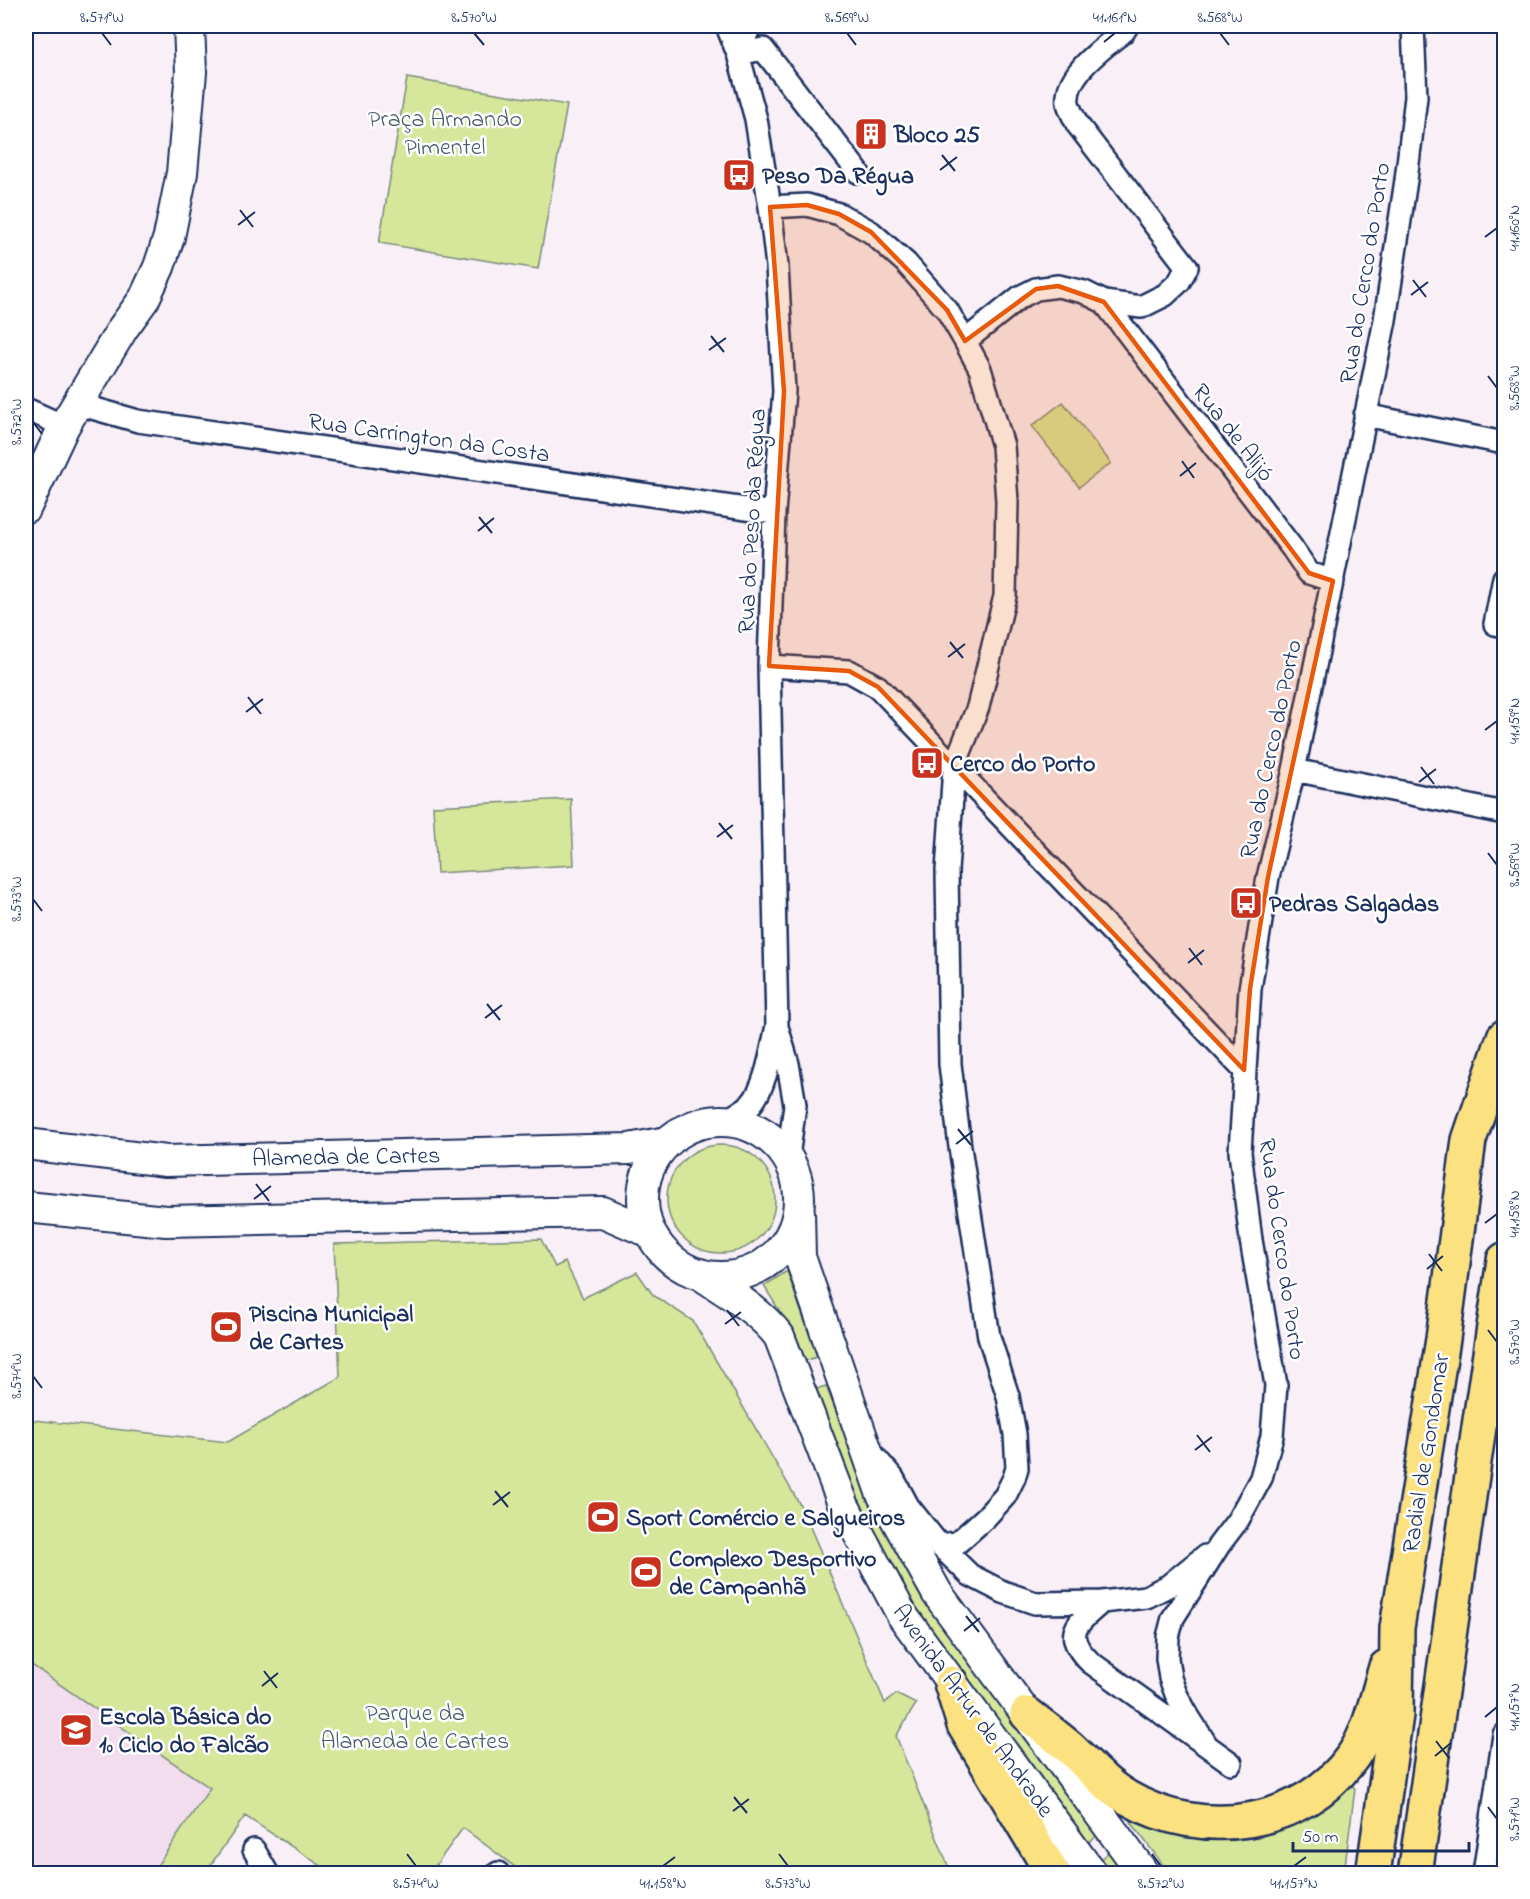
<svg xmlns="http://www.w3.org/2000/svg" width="1530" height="1899" viewBox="0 0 1530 1899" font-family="'Indie Flower',sans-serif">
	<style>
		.built { fill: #f1dded }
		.green { fill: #d6e69a; stroke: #788a7c; stroke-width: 1.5 }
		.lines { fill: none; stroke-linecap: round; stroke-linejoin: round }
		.street-casing { stroke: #1b2f5e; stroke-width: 26 }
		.secondary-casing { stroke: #1b2f5e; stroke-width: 34 }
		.highway-casing { stroke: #1b2f5e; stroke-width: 38 }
		.street { stroke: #fff; stroke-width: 21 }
		.secondary { stroke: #fff; stroke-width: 30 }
		.highway { stroke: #fbe180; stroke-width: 33 }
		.marked { fill: #e8590c; fill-opacity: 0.2; stroke: #e8590c; stroke-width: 4.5; stroke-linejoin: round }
		.ticks { fill: none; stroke: #1b2f5e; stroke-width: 2 }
		.labels { text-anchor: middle; stroke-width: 5; stroke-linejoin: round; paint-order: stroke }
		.park-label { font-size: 24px; fill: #4a5d6d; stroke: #fff }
		.poi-label { font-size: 24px; font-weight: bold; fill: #1b2f5e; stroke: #fff; text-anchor: start }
		.street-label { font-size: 24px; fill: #1b2f5e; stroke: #fff }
		.neatline { fill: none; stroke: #1b2f5e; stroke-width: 2 }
		.ticks-label { font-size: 15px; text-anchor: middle; fill: #1b2f5e }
	</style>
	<rect width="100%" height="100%" fill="#f9f0f7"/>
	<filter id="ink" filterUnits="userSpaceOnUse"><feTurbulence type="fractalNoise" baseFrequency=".0167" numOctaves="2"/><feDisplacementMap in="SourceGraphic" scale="12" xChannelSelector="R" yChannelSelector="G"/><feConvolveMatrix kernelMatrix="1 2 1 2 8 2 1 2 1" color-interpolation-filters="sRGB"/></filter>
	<g filter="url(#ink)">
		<!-- built -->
		<path class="built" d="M 30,1664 L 210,1788 L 152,1873 L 26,1874 L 26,1671 Z"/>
		<!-- green -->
		<path class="green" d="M 407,78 L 567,105 L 538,269 L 379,243 Z
			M 1063,402 L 1111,463 L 1079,487 L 1032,426 Z
			M 571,799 L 574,865 L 437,873 L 433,806 Z
			M667 1199a54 54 0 1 1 108 0a54 54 0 1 1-108 0Z
			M 541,1239 L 555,1267 L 565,1262 L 583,1298 L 637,1272 L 653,1295 L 693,1321 L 802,1508 L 885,1703 L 896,1694 L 916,1704 L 896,1736 L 951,1873 L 523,1873 L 463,1828 L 430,1873 L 332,1873 L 245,1816 L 205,1873 L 152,1873 L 210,1788 L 26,1661 L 26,1419 L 228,1442 L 340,1377 L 334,1244 Z
			M 787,1271 L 817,1357 L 804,1361 L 784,1318 L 764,1286 Z
			M 826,1386 L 864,1484 L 1098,1834 L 1088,1843 L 925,1624 L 891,1568 L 848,1483 L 813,1390 Z
			M 1348,1786 L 1353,1786 L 1355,1789 L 1344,1873 L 1169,1873 L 1131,1822 L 1132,1819 L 1134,1818 C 1148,1828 1161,1830 1177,1834 C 1247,1850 1296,1834 1348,1786 Z
			M 1111,1850 L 1129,1873 L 1108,1873 L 1098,1861 Z"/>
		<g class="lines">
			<!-- street casing -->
			<g class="street-casing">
				<path id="street" d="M 727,26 L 738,54 L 756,119 L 770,207 L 777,266 L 784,391 L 774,513 L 769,666 L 777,1026 C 772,1047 766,1088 751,1104 C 745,1110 734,1115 727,1121
					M 738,54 L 763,49 L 858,172
					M 738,54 L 750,26
					M 770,207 L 807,205 L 839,214 L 871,232 L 906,263 L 947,310 L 965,341 L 980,369 L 1003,446 L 1007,501 L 1005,596 L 978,707 L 954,767 L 947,871 L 950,1064 L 960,1147 L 989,1337 L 1008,1396 L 1015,1434 L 1017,1468 L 1014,1478 L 1005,1496 L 985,1518 L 957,1543 L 939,1545
					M 1104,302 L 1292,548 L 1309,573 L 1333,581
					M 965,341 L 1020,297 L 1036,289 L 1058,286 L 1084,292 L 1104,302 L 1141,307 L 1165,295 L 1179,282 L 1187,267 L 1077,124 C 1074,117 1070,111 1068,103 C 1064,74 1105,47 1124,31 L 1127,26
					M 78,404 L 138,421 L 774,513
					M 26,409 L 64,426
					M 1365,415 L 1504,443
					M 1504,578 L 1495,624 L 1504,626
					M 769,666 L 849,671 L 878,687 L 1244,1070
					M 1294,770 L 1504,813
					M 778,1030 L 788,1064 L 795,1105 L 788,1157
					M 873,1455 L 893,1478 L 908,1506 L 939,1545 L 970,1575 L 1003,1592 L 1035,1603 L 1102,1602 L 1146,1597 L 1168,1586 L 1205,1556
					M 1102,1602 C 1077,1623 1061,1634 1090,1662 L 1231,1763
					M 1206,1744 L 1188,1716 L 1176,1694 L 1170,1678 L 1167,1658 L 1168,1637 L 1173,1618 L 1219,1545 L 1238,1520 L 1261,1478 L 1272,1436 L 1276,1385 L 1251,1240 L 1240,1152 L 1250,989 L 1268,877 L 1294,770 L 1385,320 L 1406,180 L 1416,97 L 1413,26
					M 254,1850 L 268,1874
					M 498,1873 L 498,1874
					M 1484,1874 L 1504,1735"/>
			</g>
			<!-- secondary casing -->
			<g class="secondary-casing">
				<path id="secondary" d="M 26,507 L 64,426 L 123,328 L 144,299 L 159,267 L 169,237 L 182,173 L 191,72 L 189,26
					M643 1199a78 78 0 1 1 156 0a78 78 0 1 1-156 0Z
					M 26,1144 L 166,1161 L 629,1149 L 667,1142
					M 26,1207 L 166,1221 L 603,1212 L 651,1233
					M 799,1212 L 800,1257 L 881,1492 L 937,1593 L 1144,1874
					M 700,1274 C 728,1293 758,1309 779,1336 L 844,1506 L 902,1615 L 1092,1874"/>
			</g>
			<!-- highway casing -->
			<g class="highway-casing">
				<path id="highway" d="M 951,1683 L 964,1725 L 1053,1874
					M 1027,1714 C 1041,1725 1056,1736 1070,1748 C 1089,1766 1105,1785 1128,1798 C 1202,1841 1303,1827 1353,1756 C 1371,1730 1377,1696 1386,1667
					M 1373,1874 L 1396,1715 L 1397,1628 L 1443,1339 L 1469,1140 L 1504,1037
					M 1415,1874 L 1479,1427 L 1504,1260"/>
			</g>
			<!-- street -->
			<use href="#street" class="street"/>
			<!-- secondary -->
			<use href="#secondary" class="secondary"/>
			<!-- highway -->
			<use href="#highway" class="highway"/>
		</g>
	</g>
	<!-- marked area -->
	<path class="marked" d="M 807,205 L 839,214 L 871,232 L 947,310 L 965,341 L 1036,289 L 1058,286 L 1104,302 L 1309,573 L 1333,581 L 1268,877 L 1250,989 L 1244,1070 L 878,687 L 849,671 L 769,666 L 784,391 L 770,207 Z"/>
	<!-- ticks -->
	<path class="ticks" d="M 102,33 L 111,45M 474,33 L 484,45M 847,33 L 856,45M 1220,33 L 1229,45M 1104,42 L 1115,33M 942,155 L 955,171M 940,170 L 957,157M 240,210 L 253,227M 238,225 L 255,212M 1485,237 L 1497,228M 1413,280 L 1426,297M 1411,295 L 1428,282M 711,336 L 724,352M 709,350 L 726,338M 1488,376 L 1497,388M 33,422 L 42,434M 1182,461 L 1194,478M 1180,476 L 1196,463M 479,517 L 492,533M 478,531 L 494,518M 950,642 L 963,658M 948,657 L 965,644M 248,697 L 261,714M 246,712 L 263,699M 1485,730 L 1497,721M 1421,767 L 1434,784M 1419,782 L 1436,769M 719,823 L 732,839M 717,837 L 733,825M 1488,853 L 1497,865M 33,899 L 42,911M 1189,948 L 1202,965M 1188,963 L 1204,950M 487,1004 L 500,1020M 485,1018 L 502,1005M 958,1129 L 971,1145M 956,1144 L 973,1131M 256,1184 L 269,1201M 254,1199 L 271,1186M 1485,1223 L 1497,1214M 1429,1254 L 1442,1271M 1427,1269 L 1443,1256M 727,1310 L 739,1326M 725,1324 L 741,1312M 1488,1330 L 1497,1342M 33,1376 L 42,1388M 1197,1435 L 1210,1452M 1195,1450 L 1212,1437M 495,1491 L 508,1507M 493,1505 L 510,1492M 966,1616 L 979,1632M 964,1631 L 980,1618M 264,1671 L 277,1688M 262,1686 L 278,1673M 1485,1717 L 1497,1707M 1436,1741 L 1449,1758M 1435,1756 L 1451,1743M 734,1797 L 747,1813M 1488,1807 L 1497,1819M 733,1811 L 749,1799M 407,1854 L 416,1866M 779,1854 L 788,1866M 1152,1854 L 1161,1866M 663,1866 L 675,1857M 1294,1866 L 1306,1857"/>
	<!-- icons -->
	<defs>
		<g id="building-square" transform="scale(1.725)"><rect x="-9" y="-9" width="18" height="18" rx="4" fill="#c8321e" stroke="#fff"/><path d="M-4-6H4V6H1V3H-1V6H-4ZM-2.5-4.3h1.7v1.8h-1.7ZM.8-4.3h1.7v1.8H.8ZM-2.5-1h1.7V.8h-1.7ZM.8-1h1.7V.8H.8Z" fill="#fff"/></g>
		<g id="bus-square" transform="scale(1.725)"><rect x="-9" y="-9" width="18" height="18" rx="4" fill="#c8321e" stroke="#fff"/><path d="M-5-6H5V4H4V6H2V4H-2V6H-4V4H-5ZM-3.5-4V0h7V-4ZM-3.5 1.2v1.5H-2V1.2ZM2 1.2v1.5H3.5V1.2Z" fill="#fff"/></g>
		<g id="stadium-square" transform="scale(1.725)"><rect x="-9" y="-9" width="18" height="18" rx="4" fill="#c8321e" stroke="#fff"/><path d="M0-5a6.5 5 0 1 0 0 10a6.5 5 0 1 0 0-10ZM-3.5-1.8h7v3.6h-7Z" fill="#fff"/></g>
		<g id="school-square" transform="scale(1.725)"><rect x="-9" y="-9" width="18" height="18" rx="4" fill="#c8321e" stroke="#fff"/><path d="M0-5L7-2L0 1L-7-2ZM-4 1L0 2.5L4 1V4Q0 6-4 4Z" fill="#fff"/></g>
	</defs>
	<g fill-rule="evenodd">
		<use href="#building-square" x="871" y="134"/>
		<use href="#bus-square" x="739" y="175"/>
		<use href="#bus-square" x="927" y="763"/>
		<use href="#bus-square" x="1246" y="903"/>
		<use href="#stadium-square" x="226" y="1327"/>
		<use href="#stadium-square" x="603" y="1517"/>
		<use href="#stadium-square" x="646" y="1572"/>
		<use href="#school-square" x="76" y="1730"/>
	</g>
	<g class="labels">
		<!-- park labels -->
		<g class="park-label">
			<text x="445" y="126">Praça Armando<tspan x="445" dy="28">Pimentel</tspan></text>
			<text x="415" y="1720">Parque da<tspan x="415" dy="28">Alameda de Cartes</tspan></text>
		</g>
		<!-- poi labels -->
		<g class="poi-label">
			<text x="894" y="142">Bloco 25</text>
			<text x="762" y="183">Peso Da Régua</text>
			<text x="950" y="771">Cerco do Porto</text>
			<text x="1269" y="911">Pedras Salgadas</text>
			<text x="249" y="1321">Piscina Municipal<tspan x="249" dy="28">de Cartes</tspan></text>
			<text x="626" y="1525">Sport Comércio e Salgueiros</text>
			<text x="669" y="1566">Complexo Desportivo<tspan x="669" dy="28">de Campanhã</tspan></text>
			<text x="99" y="1724">Escola Básica do<tspan x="99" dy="28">1º Ciclo do Falcão</tspan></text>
		</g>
		<!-- street labels -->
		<g class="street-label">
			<text transform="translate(1364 273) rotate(-81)" y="8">Rua do Cerco do Porto</text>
			<text transform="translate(1234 432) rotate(52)" y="8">Rua de Alijó</text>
			<text transform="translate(429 437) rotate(8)" y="8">Rua Carrington da Costa</text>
			<text transform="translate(751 521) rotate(-87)" y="8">Rua do Peso da Régua</text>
			<text transform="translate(1270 749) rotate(-78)" y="8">Rua do Cerco do Porto</text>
			<text transform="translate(346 1156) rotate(-1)" y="8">Alameda de Cartes</text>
			<text transform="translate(1283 1249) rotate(82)" y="8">Rua do Cerco do Porto</text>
			<text transform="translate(1425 1453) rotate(-81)" y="8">Radial de Gondomar</text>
			<text transform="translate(974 1710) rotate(54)" y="8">Avenida Artur de Andrade</text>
		</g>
	</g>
	<!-- margin -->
	<rect width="1530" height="1899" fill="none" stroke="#fff" stroke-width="66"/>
	<!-- scale -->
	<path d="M1293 1842v9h176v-9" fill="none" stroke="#1b2f5e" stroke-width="3"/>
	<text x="1302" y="1842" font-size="18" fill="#1b2f5e" stroke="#ffffff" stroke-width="4.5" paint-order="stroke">50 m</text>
	<rect x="33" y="33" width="1464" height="1833" class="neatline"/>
	<g class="ticks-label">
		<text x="102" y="22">8.571°W</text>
		<text x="474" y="22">8.570°W</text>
		<text x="847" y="22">8.569°W</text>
		<text x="1115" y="22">41.161°N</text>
		<text x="1220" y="22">8.568°W</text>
		<text transform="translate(1514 228) rotate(-90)" y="5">41.160°N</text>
		<text transform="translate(1514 388) rotate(-90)" y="5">8.568°W</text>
		<text transform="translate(16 422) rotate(-90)" y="5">8.572°W</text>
		<text transform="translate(1514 721) rotate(-90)" y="5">41.159°N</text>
		<text transform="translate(1514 865) rotate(-90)" y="5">8.569°W</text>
		<text transform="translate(16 899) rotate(-90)" y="5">8.573°W</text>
		<text transform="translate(1514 1214) rotate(-90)" y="5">41.158°N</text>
		<text transform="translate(1514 1342) rotate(-90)" y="5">8.570°W</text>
		<text transform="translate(16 1376) rotate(-90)" y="5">8.574°W</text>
		<text transform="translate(1514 1707) rotate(-90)" y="5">41.157°N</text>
		<text transform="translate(1514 1819) rotate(-90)" y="5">8.571°W</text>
		<text x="416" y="1888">8.574°W</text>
		<text x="663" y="1888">41.158°N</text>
		<text x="788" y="1888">8.573°W</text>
		<text x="1161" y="1888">8.572°W</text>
		<text x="1294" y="1888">41.157°N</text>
	</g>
</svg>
